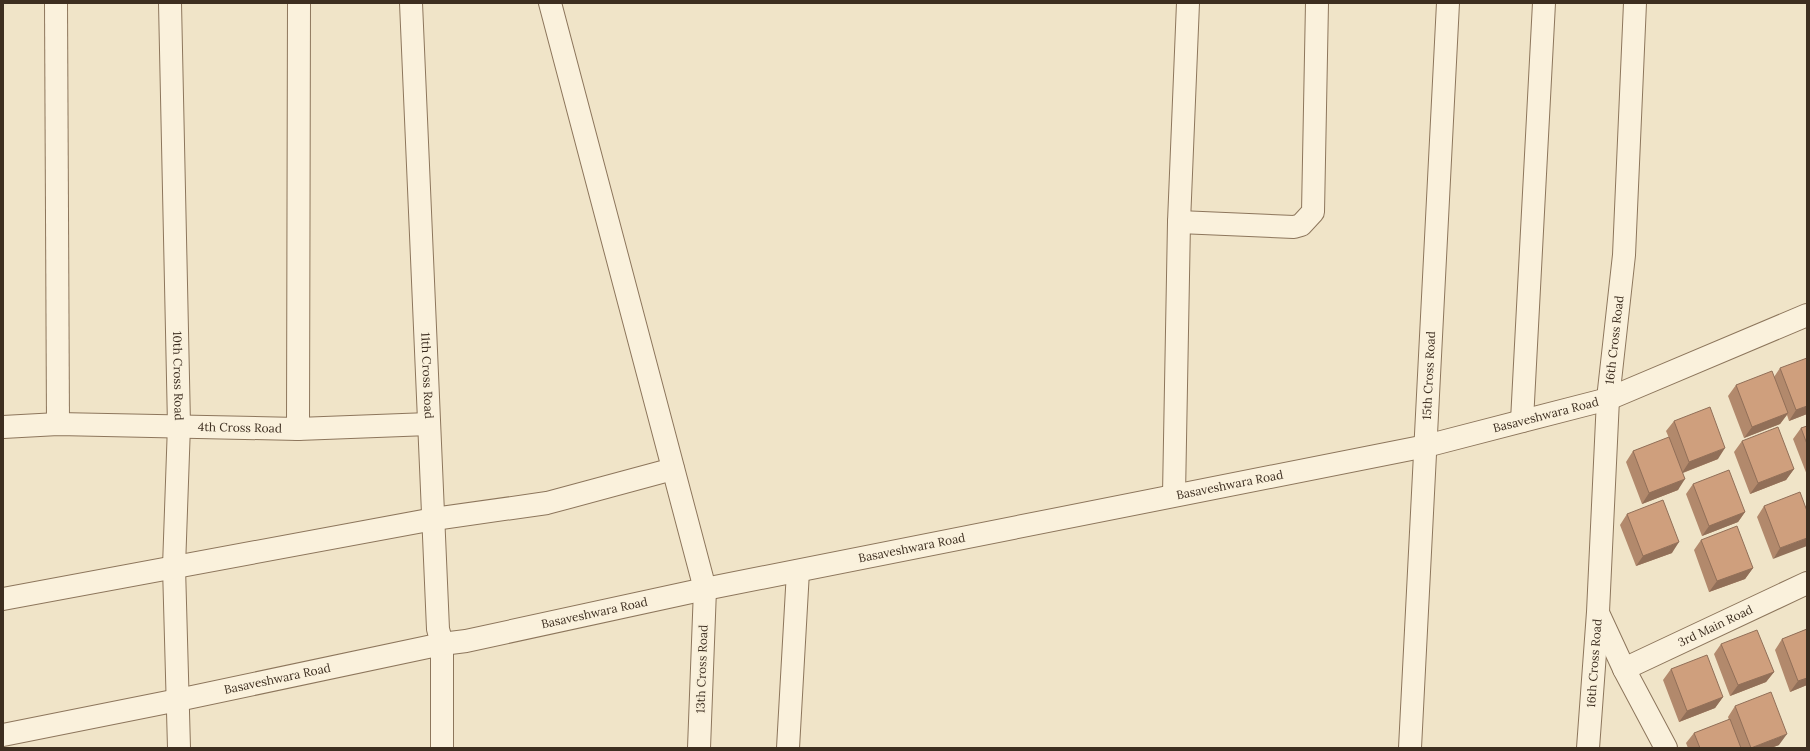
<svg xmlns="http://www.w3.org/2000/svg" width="1810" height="751" viewBox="0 0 1810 751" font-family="Lora,serif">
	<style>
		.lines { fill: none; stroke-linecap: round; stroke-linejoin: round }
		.minor-casing { stroke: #8d765c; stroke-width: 24 }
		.minor { stroke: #faf1dc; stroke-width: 22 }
		.wall { fill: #b2896c }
		.shaded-wall { fill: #916f58 }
		.building { fill: #cf9f7d; stroke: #916f58 }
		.labels { text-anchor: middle; stroke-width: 3.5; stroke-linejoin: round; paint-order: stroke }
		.street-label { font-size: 12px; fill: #3d2e20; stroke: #f7eed8 }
	</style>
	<rect width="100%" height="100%" fill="#f0e4c8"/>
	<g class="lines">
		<!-- minor casing -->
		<g class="minor-casing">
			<g id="minor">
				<path d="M 56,3 L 58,424"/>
				<path id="s1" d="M 170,3 L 179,425 L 174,567 L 179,748"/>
				<path id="s2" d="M 411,3 L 438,629 L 442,644 L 442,748"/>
				<path d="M 550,3 L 705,589 L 699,748"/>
				<path d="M 1179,222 L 1294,227 L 1301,225 L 1313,212 L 1317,3"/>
				<path d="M 1522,421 L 1544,3"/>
				<path id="s3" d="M 3,427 L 58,424 L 298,429 L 429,424"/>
				<path d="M 298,429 L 299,3"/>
				<path d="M 1174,495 L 1179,222 L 1188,3"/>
				<path d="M 3,599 L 434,519 L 547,503 L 673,469"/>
				<path d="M 1599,615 L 1624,669 L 1666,748"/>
				<path id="s4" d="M 1624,669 L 1807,583"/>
				<path id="s5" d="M 3,735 L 178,700 L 442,644 L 466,641 L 705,589 L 1426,446 L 1608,399 L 1807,315"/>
				<path d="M 788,748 L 798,571"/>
				<path id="s6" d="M 1410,748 L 1448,3"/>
				<path id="s7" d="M 1588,748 L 1598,612 L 1608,399 L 1624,255 L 1635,3"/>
			</g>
		</g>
		<!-- minor -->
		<use href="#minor" class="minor"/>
	</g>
	<!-- wall -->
	<path class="wall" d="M 1780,368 L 1807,414 L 1789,421 L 1787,415 L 1780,424 L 1744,438 L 1728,396 L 1736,385 L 1774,377 Z
		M 1674,421 L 1718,459 L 1683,473 L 1678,490 L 1642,504 L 1626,462 L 1633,451 L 1669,438 L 1666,431 Z
		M 1807,426 L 1807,475 L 1793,439 L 1801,428 Z
		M 1742,441 L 1794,469 L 1786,480 L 1750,494 L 1734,452 Z
		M 1693,484 L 1745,512 L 1738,522 L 1702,536 L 1686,494 Z
		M 1764,506 L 1807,511 L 1773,559 L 1757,517 Z
		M 1627,514 L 1672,553 L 1636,566 L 1620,525 Z
		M 1701,540 L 1753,568 L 1745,579 L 1709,592 L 1694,550 Z
		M 1807,629 L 1807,685 L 1790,692 L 1775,650 L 1782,639 Z
		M 1721,644 L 1774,672 L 1766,682 L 1730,696 L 1714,654 Z
		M 1671,669 L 1723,697 L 1715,708 L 1679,722 L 1663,680 Z
		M 1735,706 L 1779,745 L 1771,748 L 1688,748 L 1686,743 L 1694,733 L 1729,720 L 1728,717 Z"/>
	<!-- shaded-wall -->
	<path class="shaded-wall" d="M 1807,406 L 1807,414 L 1789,421 L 1796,410 Z
		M 1788,413 L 1780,424 L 1744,438 L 1752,427 Z
		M 1725,448 L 1718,459 L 1682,473 L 1689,462 Z
		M 1794,469 L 1786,480 L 1750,494 L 1758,483 Z
		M 1685,479 L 1678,490 L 1642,504 L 1649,493 Z
		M 1745,512 L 1738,522 L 1702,536 L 1709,526 Z
		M 1807,538 L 1807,546 L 1773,559 L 1780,548 Z
		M 1679,542 L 1672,553 L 1636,566 L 1643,556 Z
		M 1753,568 L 1745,579 L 1709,592 L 1717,581 Z
		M 1774,672 L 1766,682 L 1730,696 L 1738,685 Z
		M 1807,678 L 1807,685 L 1790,692 L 1798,681 Z
		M 1723,697 L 1715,708 L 1679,722 L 1687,711 Z
		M 1787,734 L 1779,745 L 1771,748 L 1751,748 Z"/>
	<!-- building -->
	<path class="building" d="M 1807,358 L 1807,406 L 1796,410 L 1780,368 Z
		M 1772,371 L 1788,413 L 1752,427 L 1736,385 Z
		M 1710,407 L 1725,448 L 1689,462 L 1674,421 Z
		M 1807,426 L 1807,444 L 1801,428 Z
		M 1778,427 L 1794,469 L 1758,483 L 1742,441 Z
		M 1669,437 L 1685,479 L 1649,493 L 1633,451 Z
		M 1729,470 L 1745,512 L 1709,526 L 1693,484 Z
		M 1800,492 L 1807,511 L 1807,538 L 1780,548 L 1764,506 Z
		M 1663,500 L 1679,542 L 1643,556 L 1627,514 Z
		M 1737,526 L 1753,568 L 1717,581 L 1701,540 Z
		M 1807,629 L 1807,678 L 1798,681 L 1782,639 Z
		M 1757,630 L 1774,672 L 1738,685 L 1721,644 Z
		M 1707,655 L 1723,697 L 1687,711 L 1671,669 Z
		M 1771,692 L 1787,734 L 1751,748 L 1735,706 Z
		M 1730,719 L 1741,748 L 1700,748 L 1694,733 Z"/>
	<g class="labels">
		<!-- street labels -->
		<g class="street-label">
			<text dy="4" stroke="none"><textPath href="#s7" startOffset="409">16th Cross Road</textPath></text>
			<text dy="4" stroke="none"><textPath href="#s1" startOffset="373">10th Cross Road</textPath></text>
			<text dy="4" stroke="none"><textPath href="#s2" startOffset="373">11th Cross Road</textPath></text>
			<text dy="4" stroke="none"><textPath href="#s6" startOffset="373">15th Cross Road</textPath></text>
			<text dy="4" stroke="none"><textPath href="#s5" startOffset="1576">Basaveshwara Road</textPath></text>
			<text dy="4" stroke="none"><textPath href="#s3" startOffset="237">4th Cross Road</textPath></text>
			<text dy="4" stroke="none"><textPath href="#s5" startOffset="1252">Basaveshwara Road</textPath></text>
			<text dy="4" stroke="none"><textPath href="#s5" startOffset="928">Basaveshwara Road</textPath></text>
			<text dy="4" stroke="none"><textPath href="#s5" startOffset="604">Basaveshwara Road</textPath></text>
			<text dy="4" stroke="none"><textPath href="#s4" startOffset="101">3rd Main Road</textPath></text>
			<text dy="4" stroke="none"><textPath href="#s7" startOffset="85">16th Cross Road</textPath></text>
			<text transform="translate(702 669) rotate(-88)" y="4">13th Cross Road</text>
			<text dy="4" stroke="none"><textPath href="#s5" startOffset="280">Basaveshwara Road</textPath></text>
		</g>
	</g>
	<!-- border -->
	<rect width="1810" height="751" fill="none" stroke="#3d2e20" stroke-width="8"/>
</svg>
